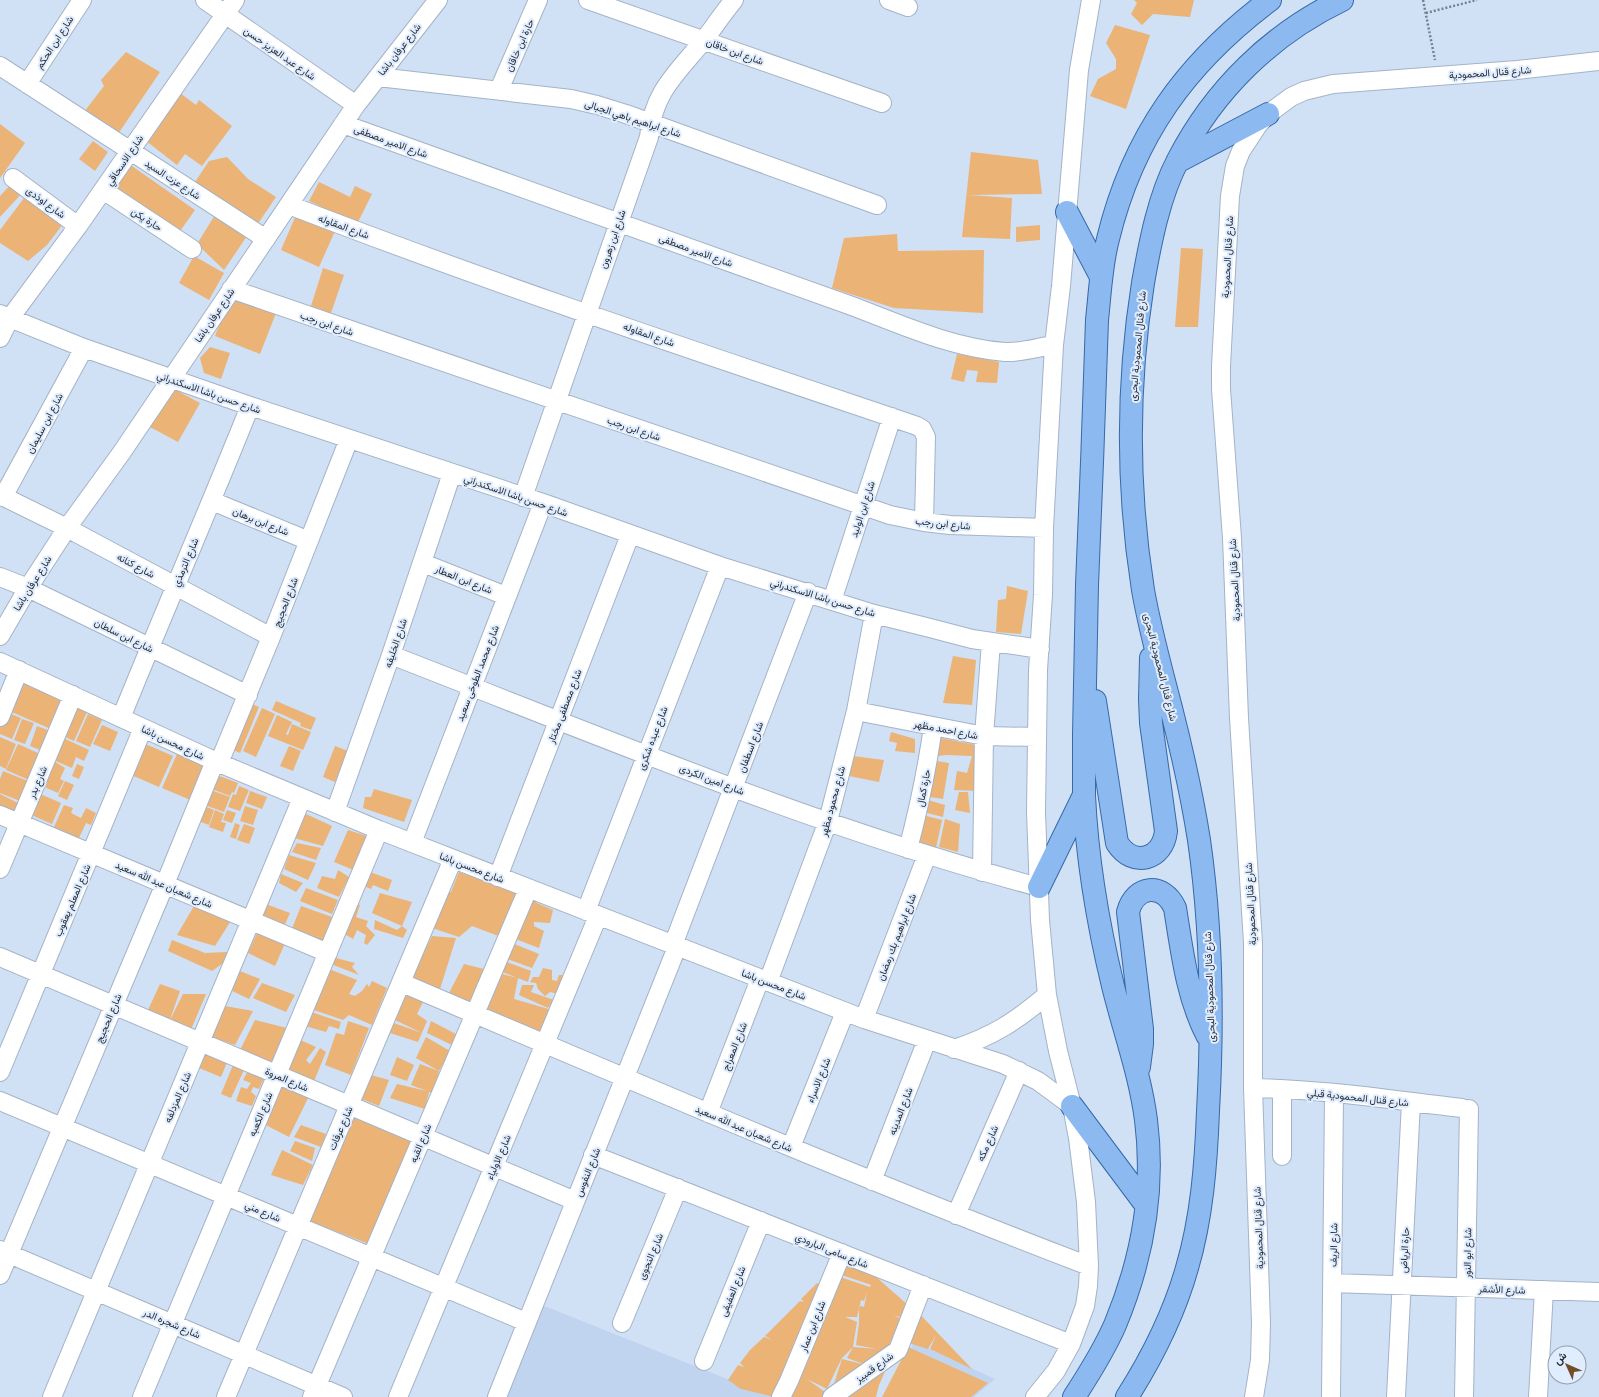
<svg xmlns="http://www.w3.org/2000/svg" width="1599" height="1397" viewBox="0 0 1599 1397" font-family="'PT Sans Narrow',Vazirmatn,sans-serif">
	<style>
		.built { fill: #c0d4ef }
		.building { fill: #ebb376; fill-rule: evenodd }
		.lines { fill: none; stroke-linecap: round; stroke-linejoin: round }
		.minor-casing { stroke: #a4b3c7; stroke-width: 20 }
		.major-casing { stroke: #3769a7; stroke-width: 24 }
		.path { stroke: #76818f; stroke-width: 2.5; stroke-dasharray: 2 2; stroke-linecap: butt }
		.minor { stroke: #fff; stroke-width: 18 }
		.major { stroke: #8cb9f0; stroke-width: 22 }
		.labels { text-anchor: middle; stroke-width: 4; stroke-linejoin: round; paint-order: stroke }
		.street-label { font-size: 10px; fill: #252b33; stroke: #e0edfe }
	</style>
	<rect width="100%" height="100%" fill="#d0e0f5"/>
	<!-- built -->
	<path class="built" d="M 542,1305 L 772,1397 L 505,1397 Z
		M 914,1342 L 995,1379 L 974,1397 L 889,1397 Z"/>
	<!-- building -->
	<path class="building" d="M 1134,0 L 1194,0 L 1190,17 L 1153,14 L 1142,25 L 1131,14 L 1137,3 Z
		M 1115,25 L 1150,35 L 1126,109 L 1090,96 L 1098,79 L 1116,69 L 1116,59 L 1106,43 Z
		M 126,52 L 160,72 L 118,134 L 84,112 L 104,86 L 101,80 Z
		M 176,90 L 196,105 L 199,100 L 232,126 L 202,166 L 185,154 L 177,165 L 141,137 Z
		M 0,124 L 25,143 L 0,178 Z
		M 93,141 L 108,152 L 95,171 L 79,159 Z
		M 971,152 L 1038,160 L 1042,194 L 969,195 L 1012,198 L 1010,239 L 962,237 Z
		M 227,157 L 248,179 L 276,197 L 257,225 L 193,185 L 209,161 Z
		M 129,164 L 195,210 L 178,234 L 112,189 Z
		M 15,180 L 25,190 L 0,217 L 0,196 Z
		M 319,182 L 350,197 L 355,186 L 372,194 L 357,224 L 309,201 Z
		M 24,198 L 63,224 L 47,245 L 28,261 L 0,243 L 0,230 Z
		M 215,215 L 247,236 L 224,270 L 197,244 Z
		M 296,215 L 335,231 L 319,267 L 281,250 Z
		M 1040,225 L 1040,240 L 1016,242 L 1016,227 Z
		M 897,234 L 898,251 L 984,250 L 983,313 L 894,308 L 832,288 L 844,238 Z
		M 1181,248 L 1203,249 L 1198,327 L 1175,327 Z
		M 194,256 L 224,273 L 209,300 L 179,283 Z
		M 323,268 L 344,275 L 331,313 L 311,306 Z
		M 231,295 L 276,313 L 260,354 L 215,336 Z
		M 210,347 L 230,353 L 221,379 L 204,373 L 200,358 Z
		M 957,354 L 999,362 L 997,383 L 976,382 L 978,371 L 967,370 L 964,382 L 951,379 Z
		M 172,388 L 200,403 L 178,442 L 150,427 Z
		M 1007,586 L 1028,591 L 1021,634 L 996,632 L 998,600 L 1006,599 Z
		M 953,656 L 976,660 L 972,705 L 943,703 Z
		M 20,680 L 64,699 L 51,729 L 7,710 Z
		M 276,701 L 316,718 L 311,730 L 300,726 L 301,723 L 272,710 Z
		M 248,702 L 259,707 L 240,753 L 229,748 Z
		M 74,706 L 87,712 L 74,741 L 61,735 Z
		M 262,708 L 275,714 L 256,757 L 243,751 Z
		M 6,712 L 21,718 L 12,739 L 0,734 L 0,727 Z
		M 88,714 L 102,720 L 90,747 L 76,741 Z
		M 277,715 L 292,722 L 286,734 L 288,735 L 292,724 L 311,732 L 303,750 L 268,736 Z
		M 22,719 L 34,723 L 25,744 L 14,740 Z
		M 102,725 L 118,732 L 110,751 L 93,744 Z
		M 37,726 L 50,731 L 43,751 L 30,746 Z
		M 891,732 L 915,739 L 915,753 L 895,751 L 897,743 L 889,741 Z
		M 0,737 L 16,744 L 6,769 L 0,766 Z
		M 61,737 L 89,750 L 84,761 L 76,757 L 72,768 L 51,759 Z
		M 935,737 L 982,746 L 982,791 L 954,790 L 957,771 L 967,773 L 972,756 L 946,755 L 931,757 Z
		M 143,743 L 173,756 L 159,787 L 129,774 Z
		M 18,744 L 40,754 L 29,780 L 6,770 Z
		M 289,746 L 301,751 L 293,771 L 280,766 Z
		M 335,746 L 348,751 L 335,782 L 323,777 Z
		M 177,754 L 208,768 L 193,801 L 162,788 Z
		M 853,756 L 884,760 L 879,782 L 849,776 Z
		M 52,760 L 65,768 L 60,779 L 64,781 L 58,793 L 40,785 Z
		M 931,760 L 949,763 L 943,799 L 930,797 Z
		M 77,764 L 84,767 L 79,779 L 72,776 Z
		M 3,771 L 28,781 L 20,801 L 0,793 L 0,779 Z
		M 214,774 L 238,783 L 234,793 L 232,792 L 230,796 L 209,788 Z
		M 65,781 L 74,785 L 67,800 L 58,796 Z
		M 239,786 L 249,790 L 240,811 L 228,807 L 233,794 L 236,795 Z
		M 208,789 L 230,797 L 224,812 L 202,804 Z
		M 374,789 L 412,800 L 404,822 L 363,808 L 365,797 L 371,797 Z
		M 250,791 L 267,797 L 262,809 L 246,803 Z
		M 959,792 L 968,792 L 970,813 L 955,810 Z
		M 38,793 L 61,803 L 52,824 L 29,814 Z
		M 0,794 L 18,803 L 11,818 L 0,813 Z
		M 918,797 L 945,805 L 943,817 L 915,810 Z
		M 199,804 L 214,810 L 209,825 L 193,819 Z
		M 64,805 L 73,808 L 71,813 L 81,818 L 86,808 L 96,813 L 91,825 L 86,823 L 78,840 L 53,829 Z
		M 245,806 L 258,810 L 253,825 L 240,821 Z
		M 215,810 L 224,814 L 221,822 L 226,823 L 223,832 L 209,827 Z
		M 227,810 L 236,813 L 232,823 L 223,820 Z
		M 306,814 L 332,826 L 323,846 L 294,838 Z
		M 919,814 L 942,820 L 936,848 L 913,840 Z
		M 945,819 L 960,824 L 958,852 L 939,847 Z
		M 235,823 L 240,825 L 236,839 L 230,837 Z
		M 244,824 L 255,828 L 249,844 L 237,840 Z
		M 348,830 L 370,837 L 356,871 L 334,862 Z
		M 297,843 L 321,848 L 316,860 L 292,852 Z
		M 289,855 L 316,863 L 308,880 L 284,869 Z
		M 338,870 L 349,877 L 339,897 L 317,888 L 322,876 L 335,879 Z
		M 367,871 L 392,880 L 388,891 L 373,885 L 371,889 L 364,886 Z
		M 459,872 L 523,892 L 501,937 L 472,926 L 459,937 L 432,928 L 444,893 L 451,892 Z
		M 281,874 L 303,883 L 296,892 L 279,883 Z
		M 306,888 L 338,900 L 332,914 L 300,901 Z
		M 380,893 L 412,902 L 402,926 L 372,913 Z
		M 528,899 L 553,910 L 550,923 L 534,922 L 534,926 L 544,931 L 539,948 L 510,937 Z
		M 263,903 L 290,913 L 282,931 L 255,918 Z
		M 354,904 L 360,905 L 356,917 L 368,921 L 366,926 L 375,935 L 367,945 L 364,943 L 366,935 L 357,930 L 353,939 L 343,933 Z
		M 194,906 L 232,919 L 215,946 L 177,935 Z
		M 301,906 L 332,917 L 323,942 L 291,931 Z
		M 375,920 L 397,930 L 402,926 L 407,930 L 403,938 L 374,929 Z
		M 258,931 L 286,941 L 275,966 L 248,953 Z
		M 432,936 L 456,938 L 440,989 L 412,977 Z
		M 172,940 L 205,953 L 227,952 L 226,961 L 212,971 L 168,951 Z
		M 512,943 L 539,954 L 532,968 L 507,959 Z
		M 332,957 L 355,963 L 352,967 L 359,975 L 331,964 Z
		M 504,961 L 531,971 L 528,982 L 500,971 Z
		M 464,964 L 484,969 L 472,1005 L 448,995 Z
		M 543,968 L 552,970 L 552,980 L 557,981 L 559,975 L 563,975 L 558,994 L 550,992 L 545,996 L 538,989 L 536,983 L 530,982 L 533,977 L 539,977 Z
		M 235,969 L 260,979 L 249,999 L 226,988 Z
		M 329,969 L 357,980 L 349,994 L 355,996 L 362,991 L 367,984 L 369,987 L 372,981 L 387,988 L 372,1025 L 349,1015 L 343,1020 L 311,1009 Z
		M 498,973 L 518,978 L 514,999 L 552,1010 L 542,1033 L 482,1008 Z
		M 262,983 L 295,995 L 286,1012 L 253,998 Z
		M 160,984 L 180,991 L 169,1022 L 148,1010 Z
		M 522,985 L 534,985 L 531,992 L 554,1000 L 548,1008 L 519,995 Z
		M 407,992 L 425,998 L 417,1014 L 427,1021 L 418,1042 L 387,1032 L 391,1022 L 422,1033 L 395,1020 Z
		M 183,994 L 206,994 L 190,1032 L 169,1022 Z
		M 225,1006 L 253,1011 L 235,1045 L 211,1037 Z
		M 311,1012 L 341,1022 L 339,1029 L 329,1026 L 326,1032 L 305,1026 Z
		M 255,1020 L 287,1028 L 272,1066 L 239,1052 Z
		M 348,1021 L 369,1028 L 351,1075 L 325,1065 L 336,1033 L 344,1035 Z
		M 431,1021 L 456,1034 L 452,1045 L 427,1033 Z
		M 426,1037 L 450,1051 L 439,1071 L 416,1058 Z
		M 298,1039 L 316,1047 L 306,1060 L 310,1064 L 320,1048 L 326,1052 L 314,1081 L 285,1068 Z
		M 206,1051 L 228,1060 L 221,1077 L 199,1068 Z
		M 397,1057 L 414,1065 L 407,1081 L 390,1075 Z
		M 420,1064 L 439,1071 L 433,1093 L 429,1092 L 425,1109 L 390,1098 L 397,1084 L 427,1091 L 411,1085 Z
		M 233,1065 L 244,1070 L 231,1098 L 221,1094 Z
		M 249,1069 L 265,1076 L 259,1089 L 253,1087 L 251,1092 L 256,1096 L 252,1106 L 236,1101 L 241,1087 L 247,1089 L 251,1083 L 243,1080 Z
		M 371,1075 L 389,1080 L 379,1106 L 359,1098 Z
		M 279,1082 L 309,1096 L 289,1137 L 262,1123 Z
		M 351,1114 L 416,1139 L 369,1244 L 307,1220 Z
		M 301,1125 L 326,1134 L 321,1147 L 294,1137 Z
		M 295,1141 L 315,1148 L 312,1161 L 290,1151 Z
		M 282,1150 L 313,1165 L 303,1185 L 271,1175 Z
		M 845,1259 L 875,1276 L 908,1305 L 914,1308 L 972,1369 L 930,1349 L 936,1335 L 928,1349 L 899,1340 L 879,1385 L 876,1397 L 838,1397 L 831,1393 L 842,1359 L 866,1365 L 847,1358 L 853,1347 L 877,1349 L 856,1345 L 859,1323 L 859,1305 L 864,1307 L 867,1293 L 864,1301 L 861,1300 L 857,1317 L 845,1317 L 857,1322 L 853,1347 L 842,1358 L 836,1370 L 827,1389 L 807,1379 L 832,1397 L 783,1397 L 837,1276 L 870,1287 L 871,1285 L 836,1273 ZM 894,1316 L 910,1318 L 909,1321 Z
		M 817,1283 L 827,1289 L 774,1397 L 741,1389 L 728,1380 L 738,1365 L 744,1367 L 740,1363 L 750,1350 L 764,1337 L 772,1340 L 765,1336 L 800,1301 L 804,1302 L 801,1299 Z
		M 908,1347 L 988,1383 L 971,1397 L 882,1397 Z"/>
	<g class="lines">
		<!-- minor casing -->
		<g class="minor-casing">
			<path id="minor" d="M 205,0 L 356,105
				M 588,0 L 882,103
				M 889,0 L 908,7
				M 0,66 L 266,239
				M 378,77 L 571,99 L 597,105 L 626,114 L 877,205
				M 27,84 L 82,0
				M 499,90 L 538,0
				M 343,124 L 852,306 C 902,325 952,348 1005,352 C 1020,353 1039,347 1054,345
				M 13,178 L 78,226
				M 103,190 L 192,249
				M 289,205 C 496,285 707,355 917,426 L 922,429 L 926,437 L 924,522
				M 231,289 L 890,515 L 924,522 L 950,525 L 1044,528
				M 0,314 L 84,348 L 250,406 L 543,503 L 720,566 L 874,614 L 930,628 L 972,639 L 1040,649
				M 0,338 L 10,318 L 78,226 L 235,0
				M 0,495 L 67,528 L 271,637
				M 3,497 L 84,348
				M 523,497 L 649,137 C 653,92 677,73 704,40 C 714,27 723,13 734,0
				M 212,501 L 309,541
				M 423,563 L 506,596
				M 0,577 L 28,588 L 248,695
				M 832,601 L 892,417
				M 0,636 L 28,588 L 67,528 L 122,452 L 356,105 L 438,0
				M 391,655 C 605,738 817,828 1039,887
				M 0,662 L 219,763 L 379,830 L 864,1019 L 1003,1064 L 1038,1081 L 1072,1106
				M 856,711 L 984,736 L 1037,737
				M 0,717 L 19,670
				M 121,718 C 163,614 208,511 250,406
				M 219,763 L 271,637 L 349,439
				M 335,812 L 391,655 L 452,473
				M 0,815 L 328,953
				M 412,843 L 543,503
				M 908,849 C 919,808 927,768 933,727
				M 0,869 L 73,695
				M 982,872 L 984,736 L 991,642
				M 498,877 L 630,535
				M 586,911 L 720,566
				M 673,945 L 808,592
				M 0,957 L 575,1201
				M 768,982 L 828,821 L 856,711 L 874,614
				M 402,983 C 630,1080 858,1178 1089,1266
				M 864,1019 L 927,855
				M 954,1049 C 993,1036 1015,1022 1047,995
				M 0,1072 L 143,728
				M 1253,1088 C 1323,1089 1392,1100 1462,1108
				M 1282,1089 L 1282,1156
				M 0,1101 L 526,1322
				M 708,1113 L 760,979
				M 791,1147 L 845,1012
				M 593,1155 L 1071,1344
				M 872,1181 L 927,1040
				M 956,1215 L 1019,1071
				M 0,1250 L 343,1397
				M 0,1275 L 165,884 L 215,761
				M 1332,1283 L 1599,1292
				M 622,1323 L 678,1188
				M 704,1361 L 761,1221
				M 52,1397 L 302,798
				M 142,1397 L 379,830
				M 226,1397 L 453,859
				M 312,1397 L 528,889
				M 398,1397 L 598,916
				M 497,1397 L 677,947
				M 781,1397 L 789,1381 L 842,1253
				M 832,1397 L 898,1350 L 923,1285
				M 1035,1397 L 1056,1371 L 1071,1344 L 1085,1306 L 1088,1286 L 1089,1266 L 1086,1202 L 1078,1138 L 1072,1106 L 1058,1051 L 1047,995 L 1040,920 L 1036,812 L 1038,670 L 1043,595 L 1044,528 L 1054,345 L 1061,286 L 1079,70 L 1091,0
				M 1254,1397 L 1260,1360 L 1261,1323 L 1253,1088 L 1253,943 L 1239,718 L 1232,538 L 1221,389 L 1221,366 L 1230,196 L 1235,166 L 1241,151 L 1258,125 L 1268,114 L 1291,97 L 1304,91 L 1333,84 L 1517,70 L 1599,61
				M 1331,1397 L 1334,1094
				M 1396,1397 L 1411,1102
				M 1464,1397 L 1469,1109
				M 1538,1397 L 1544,1290"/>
		</g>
		<!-- major casing -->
		<g class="major-casing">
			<path id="major" d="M 1177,162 L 1268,114
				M 1067,212 L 1101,277
				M 1095,701 L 1117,843 C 1133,868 1163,860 1166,831 L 1151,723 L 1150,699 L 1151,658
				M 1039,887 L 1084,795
				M 1139,1067 L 1142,1044 L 1142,1029 L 1128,912 C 1135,885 1163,882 1175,908 C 1182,951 1187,996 1207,1035
				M 1072,1106 L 1146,1205
				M 1074,1397 C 1089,1374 1104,1350 1115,1325 C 1142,1260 1155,1190 1146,1120 C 1140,1074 1124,1031 1113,986 C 1098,924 1087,859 1084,795 C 1084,775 1084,754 1084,734 C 1085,684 1086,635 1087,585 C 1091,497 1094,408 1097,320 C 1100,293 1101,265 1108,239 C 1133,136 1186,63 1270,0
				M 1127,1397 C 1153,1356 1174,1314 1187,1268 C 1202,1217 1206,1164 1208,1111 C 1213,1021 1212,930 1199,840 C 1192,796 1182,751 1171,708 C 1161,669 1150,630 1143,590 C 1127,489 1127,384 1143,283 C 1150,243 1159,196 1178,160 C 1214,90 1271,34 1342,0"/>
		</g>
		<!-- path -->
		<path class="path" d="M 1423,0 L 1435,60
			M 1426,13 L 1477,0"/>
		<!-- minor -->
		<use href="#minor" class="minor"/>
		<!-- major -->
		<use href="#major" class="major"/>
	</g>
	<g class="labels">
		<!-- street labels -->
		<g class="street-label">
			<text transform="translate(54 42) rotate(-57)" y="4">شارع ابن الحكم</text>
			<text transform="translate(519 45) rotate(-66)" y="4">حارة ابن خاقان</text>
			<text transform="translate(399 49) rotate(-52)" y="4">شارع عرفان باشا</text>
			<text transform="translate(735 51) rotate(20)" y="4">شارع ابن خاقان</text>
			<text transform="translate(280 53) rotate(35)" y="4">شارع عبد العزيز حسن</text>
			<text transform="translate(1490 72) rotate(-4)" y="4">شارع قنال المحمودية</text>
			<text transform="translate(633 118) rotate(18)" y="4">شارع ابراهيم باهي الجبالى</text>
			<text transform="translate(391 141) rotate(20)" y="4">شارع الامير مصطفى</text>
			<text transform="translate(124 160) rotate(-56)" y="4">شارع الاسحاقي</text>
			<text transform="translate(173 179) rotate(33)" y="4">شارع عزت السيد</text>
			<text transform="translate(46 202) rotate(36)" y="4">شارع اوذدى</text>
			<text transform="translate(147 219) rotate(33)" y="4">حارة يكن</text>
			<text transform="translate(344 226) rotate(20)" y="4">شارع المقاوله</text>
			<text transform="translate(612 239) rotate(-71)" y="4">شارع ابن زهرون</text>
			<text transform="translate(696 250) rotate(20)" y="4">شارع الامير مصطفى</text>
			<text transform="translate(1227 257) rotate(-87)" y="4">شارع قنال المحمودية</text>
			<text transform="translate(214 315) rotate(-56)" y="4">شارع عرفان باشا</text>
			<text transform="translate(327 323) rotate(19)" y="4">شارع ابن رجب</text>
			<text transform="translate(649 334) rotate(19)" y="4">شارع المقاوله</text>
			<text transform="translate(1137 346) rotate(-85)" y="4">شارع قنال المحمودية البحرى</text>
			<text transform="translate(209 392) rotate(19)" y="4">شارع حسن باشا الاسكندراني</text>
			<text transform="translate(44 423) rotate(-62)" y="4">شارع ابن سليمان</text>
			<text transform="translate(634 428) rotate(19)" y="4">شارع ابن رجب</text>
			<text transform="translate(516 495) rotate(19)" y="4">شارع حسن باشا الاسكندراني</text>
			<text transform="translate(862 509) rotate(-72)" y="4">شارع ابن الوليد</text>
			<text transform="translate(261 521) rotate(22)" y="4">شارع ابن برهان</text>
			<text transform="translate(943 523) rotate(6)" y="4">شارع ابن رجب</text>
			<text transform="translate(185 562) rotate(-67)" y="4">شارع الترمذي</text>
			<text transform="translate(136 565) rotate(28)" y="4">شارع كنانه</text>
			<text transform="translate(464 579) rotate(22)" y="4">شارع ابن العطار</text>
			<text transform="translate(1234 580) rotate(-93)" y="4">شارع قنال المحمودية</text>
			<text transform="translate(32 583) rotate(-58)" y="4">شارع عرفان باشا</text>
			<text transform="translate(823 597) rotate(17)" y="4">شارع حسن باشا الاسكندراني</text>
			<text transform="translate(285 602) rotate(-69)" y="4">شارع الحجيج</text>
			<text transform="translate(124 635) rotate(26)" y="4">شارع ابن سلطان</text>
			<text transform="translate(395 643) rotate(-71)" y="4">شارع الخليفه</text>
			<text transform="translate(1161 667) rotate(76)" y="4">شارع قنال المحمودية البحرى</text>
			<text transform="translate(477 673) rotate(-69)" y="4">شارع محمد الطوخى سعيد</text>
			<text transform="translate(564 706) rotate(-69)" y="4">شارع مصطفى مختار</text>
			<text transform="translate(946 729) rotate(11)" y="4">شارع احمد مظهر</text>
			<text transform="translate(652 738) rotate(-69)" y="4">شارع عبده شكرى</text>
			<text transform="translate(173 742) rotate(25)" y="4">شارع محسن باشا</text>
			<text transform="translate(750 747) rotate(-69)" y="4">شارع اسطفان</text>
			<text transform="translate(712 779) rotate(21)" y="4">شارع امين الكردى</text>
			<text transform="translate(37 782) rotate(-67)" y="4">شارع بدر</text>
			<text transform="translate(923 788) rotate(-79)" y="4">حارة كمال</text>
			<text transform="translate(832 801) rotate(-75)" y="4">شارع محمود مظهر</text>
			<text transform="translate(472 867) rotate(21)" y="4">شارع محسن باشا</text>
			<text transform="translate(164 884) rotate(23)" y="4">شارع شعبان عبد الله سعيد</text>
			<text transform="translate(72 900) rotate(-67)" y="4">شارع المعلم يعقوب</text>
			<text transform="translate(1250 904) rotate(-93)" y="4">شارع قنال المحمودية</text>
			<text transform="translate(896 937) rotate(-69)" y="4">شارع ابراهيم بك رمضان</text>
			<text transform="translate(774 984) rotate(21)" y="4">شارع محسن باشا</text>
			<text transform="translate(1209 987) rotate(-92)" y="4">شارع قنال المحمودية البحرى</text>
			<text transform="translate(108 1018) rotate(-67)" y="4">شارع الحجيج</text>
			<text transform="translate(734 1046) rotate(-68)" y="4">شارع المعراج</text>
			<text transform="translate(287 1079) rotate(23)" y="4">شارع المروة</text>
			<text transform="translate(818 1080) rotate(-68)" y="4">شارع الاسراء</text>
			<text transform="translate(177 1097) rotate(-67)" y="4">شارع المزدلفه</text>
			<text transform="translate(1358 1097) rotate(6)" y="4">شارع قنال المحمودية قبلي</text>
			<text transform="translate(900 1111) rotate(-69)" y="4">شارع المدينه</text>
			<text transform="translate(260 1114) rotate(-67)" y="4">شارع الكعبه</text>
			<text transform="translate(340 1128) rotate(-67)" y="4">شارع عرفات</text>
			<text transform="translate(744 1128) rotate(23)" y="4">شارع شعبان عبد الله سعيد</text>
			<text transform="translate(420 1143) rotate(-67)" y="4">شارع القبه</text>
			<text transform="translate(987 1143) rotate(-66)" y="4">شارع مكه</text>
			<text transform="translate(498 1157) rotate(-67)" y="4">شارع الاولياء</text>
			<text transform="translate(587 1172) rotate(-68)" y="4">شارع النفوس</text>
			<text transform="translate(263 1211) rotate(23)" y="4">شارع مني</text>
			<text transform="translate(1258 1228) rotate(-92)" y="4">شارع قنال المحمودية</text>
			<text transform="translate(1333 1245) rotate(-89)" y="4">شارع الريف</text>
			<text transform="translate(832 1250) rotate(22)" y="4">شارع سامى البارودي</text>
			<text transform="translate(1404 1250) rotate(-87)" y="4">حارة الرياض</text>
			<text transform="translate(1467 1253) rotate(-89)" y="4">شارع ابو النور</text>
			<text transform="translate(650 1256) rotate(-67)" y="4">شارع النجوى</text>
			<text transform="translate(1502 1289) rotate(2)" y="4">شارع الأشقر</text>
			<text transform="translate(732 1291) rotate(-68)" y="4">شارع العفيفى</text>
			<text transform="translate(172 1323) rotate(23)" y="4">شارع شجره الدر</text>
			<text transform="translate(812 1326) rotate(-68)" y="4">شارع ابن عمار</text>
			<text transform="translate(874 1367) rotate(-36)" y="4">شارع قمبيز</text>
		</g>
	</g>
	<!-- north arrow -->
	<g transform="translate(1567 1365) rotate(315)"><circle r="19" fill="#e0edfe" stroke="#959fad"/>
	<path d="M0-3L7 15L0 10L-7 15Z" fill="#714e27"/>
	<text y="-6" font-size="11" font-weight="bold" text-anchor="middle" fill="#252b33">ش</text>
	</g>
</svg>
